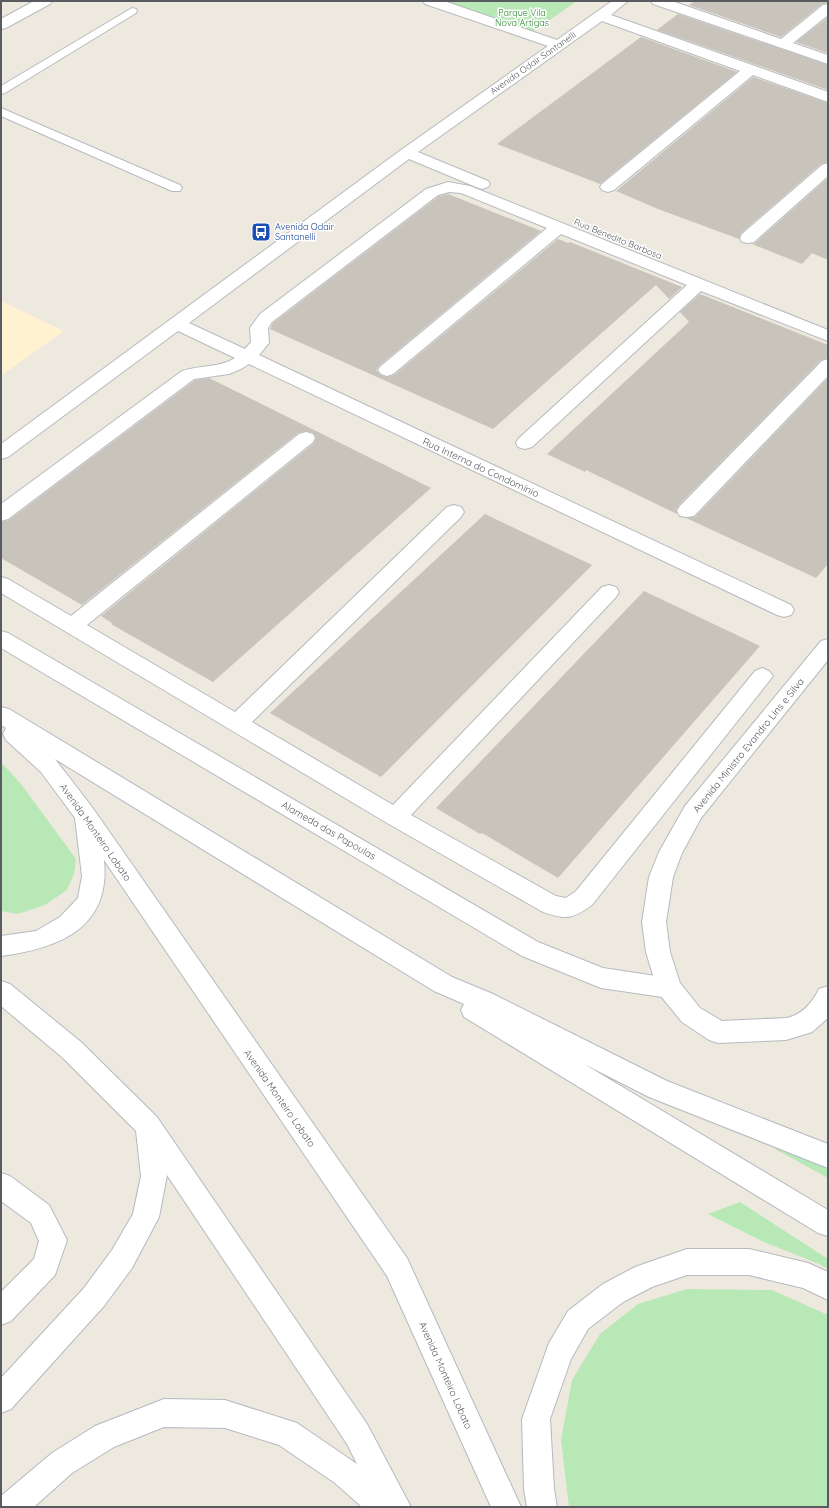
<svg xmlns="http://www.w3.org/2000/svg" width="829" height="1508" viewBox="0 0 829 1508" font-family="Quicksand,sans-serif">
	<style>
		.commercial { fill: #fff2d1 }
		.green { fill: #b9e8b7 }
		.building { fill: #c8c3bb }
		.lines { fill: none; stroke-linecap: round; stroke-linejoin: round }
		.service-casing { stroke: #b7babf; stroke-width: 2 }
		.minor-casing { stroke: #b7babf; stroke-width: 2 }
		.tertiary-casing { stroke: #b7babf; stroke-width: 2 }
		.secondary-casing { stroke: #b5b9c0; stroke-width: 2 }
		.service { fill: #fff; fill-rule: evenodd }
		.minor { fill: #fff; fill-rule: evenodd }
		.tertiary { fill: #fff; fill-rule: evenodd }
		.secondary { fill: #fff; fill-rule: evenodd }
		.labels { text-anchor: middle; stroke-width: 3; stroke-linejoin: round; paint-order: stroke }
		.far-park-label { font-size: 9px; fill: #2b862c; stroke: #fff }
		.far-street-label { font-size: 9px; fill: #585c61; stroke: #fff }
		.far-transit-label { font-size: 9px; fill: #164399; stroke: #fff; text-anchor: start }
		.street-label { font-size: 10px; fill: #585c61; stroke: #fff }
	</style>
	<rect width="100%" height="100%" fill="#ede9de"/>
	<!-- commercial -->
	<path class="commercial" d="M 1,301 L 64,331 L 1,376 Z"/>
	<!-- green -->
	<path class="green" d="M 421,1 L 577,1 L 525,37 Z
		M 1,762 L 21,784 L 76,859 L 74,874 L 67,890 L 45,905 L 18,914 L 1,911 Z
		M 774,1145 L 828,1158 L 828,1178 L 775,1149 Z
		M 740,1202 L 828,1259 L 828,1269 L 819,1264 L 764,1242 L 708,1214 Z
		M 687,1289 L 772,1290 L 828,1315 L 828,1507 L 569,1507 L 561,1440 L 572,1380 L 600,1334 L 638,1304 Z"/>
	<!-- building -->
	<path class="building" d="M 695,1 L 828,1 L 828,3 L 822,4 L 781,37 L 689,5 Z
		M 678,14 L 828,65 L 828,90 L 657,30 Z
		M 828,17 L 828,53 L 796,42 Z
		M 641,37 L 737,72 L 600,184 L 497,144 Z
		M 753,77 L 828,103 L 828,162 L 821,164 L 741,233 L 739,239 L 658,209 L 616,191 Z
		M 828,178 L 828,260 L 812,253 L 802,264 L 752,244 L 755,243 Z
		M 448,194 L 541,231 L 380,365 L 376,370 L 381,375 L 387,377 L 394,375 L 558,239 L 568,243 L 570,242 L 682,287 L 669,299 L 656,285 L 493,429 L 270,329 L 273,323 L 439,196 Z
		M 700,294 L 828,345 L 828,358 L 821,360 L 679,505 L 676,510 L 677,514 L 586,470 L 585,472 L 547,454 L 689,322 L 680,312 Z
		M 209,378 L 431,488 L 213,682 L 111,624 L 112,623 L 101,616 L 314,443 L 316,437 L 313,433 L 306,431 L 298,433 L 82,605 L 1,558 L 1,522 L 9,520 L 195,380 Z
		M 828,378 L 828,564 L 816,578 L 686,518 L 695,517 Z
		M 485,514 L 592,565 L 381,777 L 270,713 Z
		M 644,591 L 760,646 L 558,878 L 482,833 L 480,834 L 436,808 Z"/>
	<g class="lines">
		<!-- service casing -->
		<g class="service-casing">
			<path id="service" d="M 132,8 L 136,9 L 137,11 L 136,13 L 5,93 L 1,94 L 1,86 Z
				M 1,108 L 180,185 L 182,188 L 180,191 L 172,191 L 1,116 Z"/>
		</g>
		<!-- minor casing -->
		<g class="minor-casing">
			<path id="minor" d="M 34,1 L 52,1 L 50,4 L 6,28 L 1,29 L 1,19 Z
				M 423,1 L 444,1 L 557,40 L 612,1 L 628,1 L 611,15 L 828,92 L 828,102 L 753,75 L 614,190 L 608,192 L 602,190 L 600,187 L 602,184 L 740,71 L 602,21 L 418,152 L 488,181 L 490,184 L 488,187 L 482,189 L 476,187 L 409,159 L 189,323 L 245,349 L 251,342 L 250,328 L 260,314 L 426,189 L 448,182 L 470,186 L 828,330 L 828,341 L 701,291 L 532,447 L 525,449 L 518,447 L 516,443 L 518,439 L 687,285 L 561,234 L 393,374 L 387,376 L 381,374 L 378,370 L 381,366 L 547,228 L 461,193 L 449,192 L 438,195 L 272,322 L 268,328 L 269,343 L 259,355 L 791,605 L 794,610 L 791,615 L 784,617 L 777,615 L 249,364 L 241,369 L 229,374 L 194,379 L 8,519 L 1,521 L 1,504 L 182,371 C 200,365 219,368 235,358 L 178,331 L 8,457 L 1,459 L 1,444 L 401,150 L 548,46 L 425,4 Z
				M 651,1 L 672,1 L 781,39 L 823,5 L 828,4 L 828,15 L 793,43 L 828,55 L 828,64 L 653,4 Z
				M 828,163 L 828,176 L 754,242 L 748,243 L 742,242 L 740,238 L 742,234 L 822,165 Z
				M 828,359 L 828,376 L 694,516 L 687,517 L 680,516 L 677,511 L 680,506 L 822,361 Z
				M 306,432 L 313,434 L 315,438 L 313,442 L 87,625 L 235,712 L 447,507 L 454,505 L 461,507 L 464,512 L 461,517 L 252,722 L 393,805 L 602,587 L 609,585 L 616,587 L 619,592 L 616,597 L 411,815 L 556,896 L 566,898 L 576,891 L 755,671 L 762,668 L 769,671 L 773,676 L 592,905 C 572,919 567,920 543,912 L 387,823 L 1,593 L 1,577 L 8,579 L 71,616 L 299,434 Z
				M 1,631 L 8,633 L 538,942 L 603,968 L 669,978 L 678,981 L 681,988 L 678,995 L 669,998 L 601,988 L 522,956 L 1,648 Z
				M 1,1173 L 10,1176 L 49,1205 L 67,1240 L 55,1275 L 11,1321 L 1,1325 L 1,1292 L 34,1259 L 39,1241 L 31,1223 L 1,1201 Z"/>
		</g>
		<!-- tertiary casing -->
		<g class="tertiary-casing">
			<path id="tertiary" d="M 828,639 L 828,660 L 701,818 L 682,853 L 673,877 L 666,922 L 670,952 L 680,983 L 700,1008 L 722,1021 L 786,1018 C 802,1015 812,1003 819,989 L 828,986 L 828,1018 L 812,1032 L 786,1040 L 718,1043 L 709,1040 L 682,1022 L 660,995 L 657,988 L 646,952 L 642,922 L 649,877 L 659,852 L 685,806 L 821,641 Z"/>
		</g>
		<!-- secondary casing -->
		<g class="secondary-casing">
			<path id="secondary" d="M 1,707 L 9,709 L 452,977 L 493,994 L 667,1081 L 828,1144 L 828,1168 L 649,1097 L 584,1064 L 828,1210 L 828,1236 L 818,1233 L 464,1017 L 461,1010 L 464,1004 L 434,991 L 55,759 L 92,807 L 407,1258 L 521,1507 L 491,1507 L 387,1276 L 104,860 C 111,929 58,948 1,956 L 1,936 L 36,931 L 60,917 L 78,898 L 82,876 L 75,818 L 41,772 L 6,740 L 3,734 L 6,728 L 1,725 Z
				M 1,981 L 10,984 L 81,1042 L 157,1117 L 367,1424 L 411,1507 L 362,1507 L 335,1483 L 279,1445 L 225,1428 L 164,1427 L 114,1447 L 72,1473 L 34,1507 L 1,1507 L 1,1496 L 52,1453 L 95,1426 L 164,1399 L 225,1400 L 297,1423 L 357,1464 L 347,1444 L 167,1175 L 159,1217 L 132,1268 L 104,1306 L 11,1409 L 1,1413 L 1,1378 L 84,1288 L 112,1250 L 133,1214 L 141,1176 L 136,1131 L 63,1058 L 1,1006 Z
				M 687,1249 L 749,1249 L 808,1263 L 828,1272 L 828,1300 L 803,1288 L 749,1275 L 687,1275 L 652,1287 L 623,1302 L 588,1329 L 571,1359 L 550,1419 L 554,1489 L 557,1507 L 527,1507 L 524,1489 L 522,1419 L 549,1343 L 568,1311 L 603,1284 L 635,1267 Z"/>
		</g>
		<!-- service -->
		<use href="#service" class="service"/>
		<!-- minor -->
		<use href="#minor" class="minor"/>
		<!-- tertiary -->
		<use href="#tertiary" class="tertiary"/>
		<!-- secondary -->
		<use href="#secondary" class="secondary"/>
	</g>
	<!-- icons -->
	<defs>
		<g id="bus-square" transform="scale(1)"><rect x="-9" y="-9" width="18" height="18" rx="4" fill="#1a4fb4" stroke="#fff"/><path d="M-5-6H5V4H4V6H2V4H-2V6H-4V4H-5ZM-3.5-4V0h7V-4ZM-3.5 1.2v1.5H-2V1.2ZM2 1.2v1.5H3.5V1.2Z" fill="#fff"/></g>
	</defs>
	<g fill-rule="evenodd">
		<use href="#bus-square" x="261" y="232"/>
	</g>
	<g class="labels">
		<!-- far-park labels -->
		<g class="far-park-label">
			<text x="522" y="16">Parque Vila<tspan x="522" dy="10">Nova Artigas</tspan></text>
		</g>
		<!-- far-street labels -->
		<g class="far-street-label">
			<text transform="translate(533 63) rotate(-35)" y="3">Avenida Odair Santanelli</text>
			<text transform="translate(618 239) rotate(22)" y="3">Rua Benedito Barbosa</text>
		</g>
		<!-- far-transit labels -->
		<g class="far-transit-label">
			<text x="275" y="230">Avenida Odair<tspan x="275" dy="10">Santanelli</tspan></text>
		</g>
		<!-- street labels -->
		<g class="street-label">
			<text transform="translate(481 467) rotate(25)" y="4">Rua Interna do Condomínio</text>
			<text transform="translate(748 745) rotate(-51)" y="4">Avenida Ministro Evandro Lins e Silva</text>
			<text transform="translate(329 830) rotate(30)" y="4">Alameda das Papoulas</text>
			<text transform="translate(96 832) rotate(55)" y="4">Avenida Monteiro Lobato</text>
			<text transform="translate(280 1098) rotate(55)" y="4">Avenida Monteiro Lobato</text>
			<text transform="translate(446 1375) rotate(66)" y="4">Avenida Monteiro Lobato</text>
		</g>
	</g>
	<!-- border -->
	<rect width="829" height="1508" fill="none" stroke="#585c61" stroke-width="4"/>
</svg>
